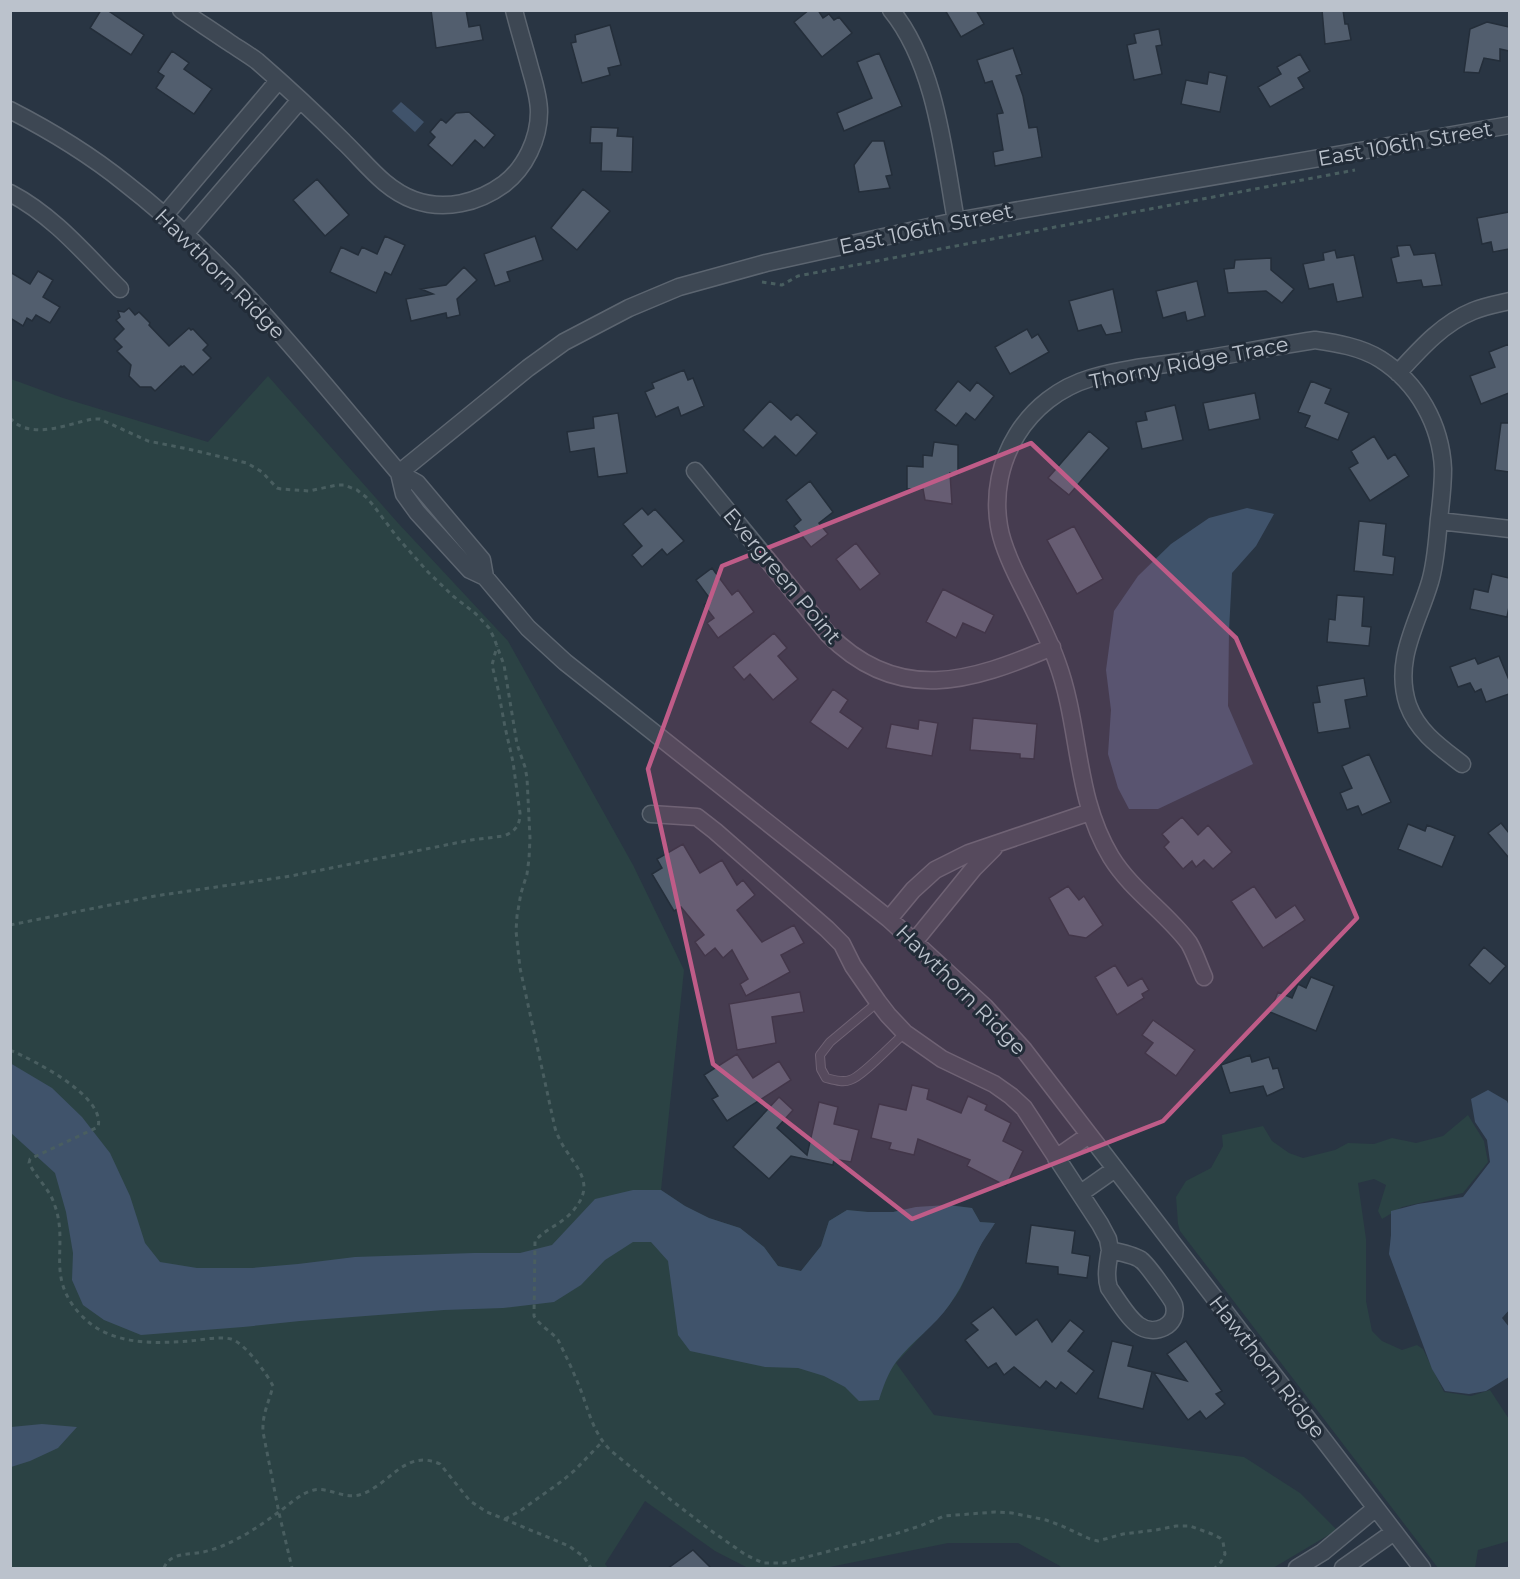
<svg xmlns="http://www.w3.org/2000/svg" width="1520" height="1579" viewBox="0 0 1520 1579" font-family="Montserrat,sans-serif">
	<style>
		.green { fill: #2b4244 }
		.water { fill: #40536b }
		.building { fill: #525e6e; stroke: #242e3a; stroke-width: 1.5 }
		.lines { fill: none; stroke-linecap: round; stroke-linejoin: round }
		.service-casing { stroke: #5c6570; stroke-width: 10 }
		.minor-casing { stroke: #5c6570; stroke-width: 19 }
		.path { stroke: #495e60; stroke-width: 3; stroke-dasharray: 4.5 4.5; stroke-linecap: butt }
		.service { stroke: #3d4753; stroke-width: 8 }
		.minor { stroke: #3d4753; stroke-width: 16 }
		.marked { fill: #bf5c88; fill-opacity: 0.2; stroke: #bf5c88; stroke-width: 4.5; stroke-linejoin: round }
		.labels { text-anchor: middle; stroke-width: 6; stroke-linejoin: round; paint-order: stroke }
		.street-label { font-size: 21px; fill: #bbc2cc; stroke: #222c38 }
	</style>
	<rect width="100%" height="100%" fill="#293543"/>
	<!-- green -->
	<path class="green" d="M 268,376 L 398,523 L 508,641 L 633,865 L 684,970 L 661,1190 L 685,1206 L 709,1218 L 740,1228 L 764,1247 L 778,1266 L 801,1271 L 821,1246 L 829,1221 L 847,1210 L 868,1212 L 893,1212 L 916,1207 L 948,1205 L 972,1208 L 980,1222 L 995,1223 L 982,1242 L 960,1290 L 948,1307 L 896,1363 L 934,1415 L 1244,1457 L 1300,1493 L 1337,1530 L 1273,1568 L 1061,1568 L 1060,1566 L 1018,1543 L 948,1543 L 825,1568 L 748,1568 L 715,1551 L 645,1501 L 605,1564 L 608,1568 L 11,1568 L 11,379 L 63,398 L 208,442 Z
		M 1468,1115 L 1484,1141 L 1488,1162 L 1463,1193 L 1402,1207 L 1382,1219 L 1378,1211 L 1386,1185 L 1374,1179 L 1358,1183 L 1366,1239 L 1366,1301 L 1372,1331 L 1382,1341 L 1402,1350 L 1417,1345 L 1423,1349 L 1444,1392 L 1471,1396 L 1490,1390 L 1509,1419 L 1509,1541 L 1478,1550 L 1475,1568 L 1438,1568 L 1180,1231 L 1178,1224 L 1176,1197 L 1186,1181 L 1211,1168 L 1223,1146 L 1222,1135 L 1263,1126 L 1272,1141 L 1289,1153 L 1303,1158 L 1335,1150 L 1348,1143 L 1374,1144 L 1392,1138 L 1416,1143 L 1443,1136 Z"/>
	<!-- water -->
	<path class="water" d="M 401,102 L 424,122 L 415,132 L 392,111 Z
		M 1247,508 L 1274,514 L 1256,546 L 1232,573 L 1229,631 L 1228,706 L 1253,764 L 1158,809 L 1129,809 L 1118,788 L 1108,754 L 1111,710 L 1106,670 L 1114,611 L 1138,576 L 1171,544 L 1209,518 Z
		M 10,1063 L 52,1088 L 82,1117 L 110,1153 L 130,1196 L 145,1243 L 160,1262 L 197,1268 L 252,1268 L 298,1264 L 355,1257 L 474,1253 L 520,1253 L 552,1245 L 595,1199 L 633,1190 L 661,1190 L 685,1206 L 709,1218 L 740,1228 L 764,1247 L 778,1266 L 801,1271 L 821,1246 L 829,1221 L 847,1210 L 868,1212 L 893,1212 L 916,1207 L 948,1205 L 972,1208 L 980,1222 L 995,1223 C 991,1230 986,1236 982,1243 C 971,1263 964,1285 950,1304 C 935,1326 912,1341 896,1362 C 888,1373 883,1387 879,1400 L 859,1401 L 845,1387 L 824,1376 L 798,1368 L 765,1367 L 690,1351 L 678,1335 L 668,1261 L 651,1242 L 633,1242 L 605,1260 L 581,1285 L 554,1302 L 503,1308 L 444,1310 L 300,1321 L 243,1327 L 141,1335 L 104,1320 L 83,1305 L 72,1280 L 73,1253 L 66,1212 L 55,1173 L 11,1133 Z
		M 1488,1090 L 1507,1101 L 1509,1106 L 1510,1309 L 1502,1318 L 1509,1327 L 1509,1377 L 1486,1391 L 1469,1394 L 1445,1391 L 1432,1369 L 1389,1254 L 1391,1235 L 1391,1211 L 1418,1204 L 1463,1197 L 1490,1162 L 1487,1140 L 1475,1122 L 1471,1099 Z
		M 42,1424 L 77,1427 L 58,1448 L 30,1461 L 11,1467 L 11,1427 Z"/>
	<!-- building -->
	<path class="building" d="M 101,10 L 107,10 L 144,35 L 131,55 L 90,28 Z
		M 431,10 L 466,10 L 469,27 L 480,25 L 483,40 L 436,48 Z
		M 809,10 L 818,10 L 823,18 L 829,14 L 834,20 L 839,17 L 852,33 L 822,57 L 794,22 Z
		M 945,10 L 976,10 L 984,24 L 961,37 Z
		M 1322,10 L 1343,10 L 1345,24 L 1348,24 L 1351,40 L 1325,44 Z
		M 1487,22 L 1509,27 L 1509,51 L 1500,49 L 1500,61 L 1484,58 L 1479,73 L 1464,72 L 1470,29 Z
		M 610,25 L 621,65 L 608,68 L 610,75 L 582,83 L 571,43 L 576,42 L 575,35 Z
		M 1159,29 L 1162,45 L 1156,46 L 1162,74 L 1134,80 L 1127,45 L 1136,43 L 1134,34 Z
		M 1013,48 L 1022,74 L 1016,76 L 1023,96 L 1029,128 L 1037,127 L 1042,157 L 995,166 L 993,152 L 1003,150 L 997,114 L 1003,113 L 992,81 L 985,83 L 977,60 Z
		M 172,51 L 189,63 L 184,69 L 212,89 L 194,114 L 156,88 L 164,76 L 158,72 Z
		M 879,53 L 902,106 L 844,131 L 837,113 L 872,98 L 857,62 Z
		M 1300,54 L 1310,71 L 1298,78 L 1304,88 L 1270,107 L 1258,87 L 1281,74 L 1277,67 Z
		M 1209,72 L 1227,76 L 1220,112 L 1181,104 L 1186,80 L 1207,84 Z
		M 469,112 L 495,135 L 484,148 L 475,140 L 452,166 L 428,145 L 435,137 L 430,132 L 441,119 L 446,123 L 456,113 Z
		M 591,127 L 618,128 L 617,136 L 633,137 L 632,172 L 601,171 L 602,143 L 590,143 Z
		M 872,141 L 884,141 L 892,175 L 886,176 L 890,188 L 859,192 L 854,165 Z
		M 317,179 L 349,215 L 325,236 L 293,200 Z
		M 583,189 L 610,211 L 577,250 L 551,228 Z
		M 1509,212 L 1509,249 L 1493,252 L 1491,242 L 1482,244 L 1477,218 Z
		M 385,236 L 405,245 L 391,275 L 385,272 L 376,293 L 330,272 L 341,247 L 358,255 L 362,247 L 377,254 Z
		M 535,236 L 543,260 L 507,272 L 510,281 L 495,286 L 484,254 Z
		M 1410,245 L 1414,255 L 1435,253 L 1442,285 L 1423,287 L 1421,280 L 1397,283 L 1391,258 L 1399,256 L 1397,246 Z
		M 1335,250 L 1337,258 L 1354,255 L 1363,297 L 1337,302 L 1333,284 L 1309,289 L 1303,264 L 1324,260 L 1323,253 Z
		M 1271,258 L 1271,270 L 1294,289 L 1282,303 L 1266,291 L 1228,293 L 1224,269 L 1234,268 L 1235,260 Z
		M 464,267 L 477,280 L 457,299 L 460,315 L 447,318 L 446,313 L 411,321 L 406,299 L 433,294 L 421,289 L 446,285 Z
		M 38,271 L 53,280 L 43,297 L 60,307 L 50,323 L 36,315 L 32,321 L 27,318 L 23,326 L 10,318 L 10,272 L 30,284 Z
		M 1197,281 L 1205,316 L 1187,321 L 1185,312 L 1163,318 L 1156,291 Z
		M 1113,289 L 1122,332 L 1106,335 L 1101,325 L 1078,331 L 1069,301 Z
		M 129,308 L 135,315 L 139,312 L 150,323 L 149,325 L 169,346 L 189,328 L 191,330 L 193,329 L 208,345 L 203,350 L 211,358 L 193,375 L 184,366 L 182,367 L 181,366 L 155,391 L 151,387 L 140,387 L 129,376 L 131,365 L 117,351 L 122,347 L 114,339 L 124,329 L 116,320 L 120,317 L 118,311 L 124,312 Z
		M 1027,329 L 1032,338 L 1038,334 L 1049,352 L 1010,374 L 995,347 Z
		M 1509,344 L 1509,393 L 1481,404 L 1470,376 L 1495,367 L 1489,352 Z
		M 684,370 L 688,380 L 693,378 L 704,406 L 681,416 L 678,407 L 656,417 L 645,392 L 654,388 L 652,383 Z
		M 958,381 L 970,391 L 977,382 L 994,396 L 975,420 L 966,413 L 956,426 L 935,410 Z
		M 1311,381 L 1331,389 L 1325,403 L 1349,413 L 1338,440 L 1305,427 L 1310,416 L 1298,412 Z
		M 1255,393 L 1260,419 L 1209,430 L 1203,403 Z
		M 770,401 L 791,420 L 797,414 L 817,433 L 796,456 L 775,436 L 763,448 L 743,430 Z
		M 1175,405 L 1183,440 L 1142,449 L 1136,422 L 1147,420 L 1145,412 Z
		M 618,413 L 627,473 L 598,477 L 594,448 L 570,452 L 567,432 L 594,428 L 593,417 Z
		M 1501,423 L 1509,423 L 1509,472 L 1495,470 Z
		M 1089,431 L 1109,448 L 1069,495 L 1048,478 Z
		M 1374,436 L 1388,459 L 1395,454 L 1409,476 L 1370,501 L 1349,468 L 1358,463 L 1351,451 Z
		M 934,442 L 958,445 L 958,475 L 950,473 L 952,504 L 925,500 L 923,489 L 907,489 L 907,466 L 923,467 L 923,455 L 932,456 Z
		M 810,481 L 833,512 L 819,523 L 828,534 L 811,547 L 794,526 L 801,520 L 786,500 Z
		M 642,508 L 648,515 L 655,509 L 684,541 L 667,555 L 662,549 L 642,567 L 632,555 L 642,546 L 623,524 Z
		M 1359,521 L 1386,524 L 1383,555 L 1395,557 L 1393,575 L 1354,571 Z
		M 1074,526 L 1103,579 L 1077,594 L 1047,540 Z
		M 856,543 L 880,574 L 860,590 L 836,559 Z
		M 712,568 L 732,595 L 738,590 L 754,612 L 718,638 L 707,623 L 714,618 L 704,605 L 711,600 L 696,580 Z
		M 1492,574 L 1509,578 L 1509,607 L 1507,617 L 1470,609 L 1474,589 L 1488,592 Z
		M 943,589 L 994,615 L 985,633 L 963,623 L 956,638 L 926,622 Z
		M 1337,595 L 1364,597 L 1362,626 L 1371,627 L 1369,646 L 1327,642 L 1329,619 L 1335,620 Z
		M 774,633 L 787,648 L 778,656 L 798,679 L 773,700 L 750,674 L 744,680 L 733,667 Z
		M 1499,656 L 1509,680 L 1509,694 L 1486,702 L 1481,689 L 1475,692 L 1470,683 L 1458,687 L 1450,667 L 1475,658 L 1478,664 Z
		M 1364,678 L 1367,696 L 1345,700 L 1350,728 L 1318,733 L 1313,703 L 1320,702 L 1317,686 Z
		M 833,689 L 848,700 L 840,712 L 863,728 L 848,749 L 810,722 Z
		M 973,718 L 1037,724 L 1034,759 L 1020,758 L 1020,754 L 970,750 Z
		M 919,720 L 938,723 L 932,756 L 886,748 L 891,724 L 918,729 Z
		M 1369,754 L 1391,802 L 1362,815 L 1358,806 L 1347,810 L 1340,793 L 1352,788 L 1342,766 Z
		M 1182,817 L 1198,835 L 1208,825 L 1232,852 L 1213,869 L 1204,860 L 1196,867 L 1192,861 L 1183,869 L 1164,847 L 1169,842 L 1162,834 Z
		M 1501,823 L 1509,833 L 1509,858 L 1488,833 Z
		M 1408,824 L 1425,831 L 1427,825 L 1455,836 L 1442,867 L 1398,849 Z
		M 683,844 L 700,873 L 722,860 L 737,885 L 743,880 L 755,895 L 737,910 L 762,942 L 794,925 L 804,943 L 781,955 L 790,972 L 746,996 L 740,984 L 748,979 L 732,950 L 723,958 L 715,948 L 705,956 L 695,942 L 704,935 L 681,907 L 674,911 L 652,874 L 662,868 L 657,859 Z
		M 1068,886 L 1079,900 L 1084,896 L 1103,925 L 1086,938 L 1069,935 L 1049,898 Z
		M 1254,886 L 1276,918 L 1295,905 L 1305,920 L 1263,948 L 1231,901 Z
		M 1484,947 L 1506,966 L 1490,984 L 1469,965 Z
		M 1115,965 L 1128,986 L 1142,978 L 1149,990 L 1142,994 L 1144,998 L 1117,1015 L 1095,977 Z
		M 1311,977 L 1334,986 L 1316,1031 L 1270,1012 L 1278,992 L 1292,998 L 1298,984 L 1306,988 Z
		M 800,992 L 804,1012 L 772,1017 L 776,1043 L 737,1050 L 729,1004 Z
		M 1153,1020 L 1195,1050 L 1176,1076 L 1145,1053 L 1153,1043 L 1142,1035 Z
		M 737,1054 L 753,1078 L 779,1061 L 791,1080 L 727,1121 L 712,1099 L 718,1096 L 704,1075 Z
		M 1250,1055 L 1252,1062 L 1269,1057 L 1273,1069 L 1278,1068 L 1284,1088 L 1267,1096 L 1263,1086 L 1230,1093 L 1221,1065 Z
		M 912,1085 L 929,1089 L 927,1099 L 961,1113 L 968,1096 L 987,1105 L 985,1110 L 1011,1123 L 1003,1141 L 1023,1151 L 1006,1186 L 967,1166 L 970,1160 L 918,1139 L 914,1155 L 889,1149 L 891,1143 L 871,1138 L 879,1104 L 906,1110 Z
		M 779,1097 L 793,1110 L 777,1128 L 807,1155 L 819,1102 L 838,1107 L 834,1124 L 859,1130 L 851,1162 L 834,1159 L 833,1165 L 791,1156 L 769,1179 L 733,1147 Z
		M 1031,1225 L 1075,1231 L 1072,1253 L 1090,1256 L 1087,1278 L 1058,1274 L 1058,1267 L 1026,1263 Z
		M 993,1307 L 1016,1335 L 1037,1319 L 1052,1342 L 1070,1320 L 1084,1331 L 1068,1351 L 1094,1371 L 1076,1394 L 1061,1382 L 1056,1389 L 1046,1381 L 1040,1388 L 1014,1367 L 1004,1375 L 996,1363 L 988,1368 L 965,1340 L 978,1330 L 971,1323 Z
		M 1112,1341 L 1133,1346 L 1128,1366 L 1152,1372 L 1143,1409 L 1098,1398 Z
		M 1186,1341 L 1222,1391 L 1216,1394 L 1225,1404 L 1206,1419 L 1200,1411 L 1188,1420 L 1153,1372 L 1187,1381 L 1167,1354 Z
		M 693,1550 L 712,1569 L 667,1569 Z"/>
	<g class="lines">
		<!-- service casing -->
		<g class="service-casing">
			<path id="service" d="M 878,1002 L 830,1042 L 820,1055 L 821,1069 L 826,1078 C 834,1080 843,1083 850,1080 C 862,1077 894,1042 905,1033"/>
		</g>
		<!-- minor casing -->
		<g class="minor-casing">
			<path id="minor" d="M 181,10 C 197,21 214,32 230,43 C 239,49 249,55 257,61 C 287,87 316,114 344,142 C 366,163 384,189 414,200 C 445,211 478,203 504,184 C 525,168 539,139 539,112 C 539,97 534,82 530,68 C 525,49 519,30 514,10
				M 891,10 C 936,65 944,154 956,221
				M 10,110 C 51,131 89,154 125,183 C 231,265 313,372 399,473 L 417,483 L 482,560 L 485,577
				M 10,193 C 54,216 86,255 120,289
				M 164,216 L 278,81
				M 185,234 L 300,100
				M 1398,373 C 1420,349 1443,323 1473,311 C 1485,306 1497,304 1510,301
				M 695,471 L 828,634 C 898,705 971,682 1052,647
				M 399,473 L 404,494 L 417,512 L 470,570 L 485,577 L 528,628 L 565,662 L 889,919 L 985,1007 L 1024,1050 L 1422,1568
				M 399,473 L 528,368 L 564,342 L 629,308 L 679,287 L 766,263 L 956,221 L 1510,125
				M 1439,521 L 1510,529
				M 651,814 L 697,817 L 715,831 L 827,929 L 842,944 L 853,966 L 878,1002 L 888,1015 L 905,1033 L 942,1059 L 994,1084 L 1011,1096 L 1024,1108 L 1100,1224 L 1108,1239 L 1110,1250
				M 889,919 L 913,890 L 935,870 L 969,853 L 1090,812
				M 914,942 L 974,868 L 994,848
				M 1204,977 C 1199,966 1195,953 1189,943 C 1166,912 1132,891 1111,857 C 1074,796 1081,727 1057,662 C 1047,634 1033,608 1020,582 C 1011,564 1002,545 999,526 C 988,461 1027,397 1091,378 C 1124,368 1161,365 1196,360 C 1236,354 1275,346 1315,340 C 1336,343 1361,347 1380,359 C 1418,383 1441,425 1443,469 C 1443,486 1441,503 1439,519 C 1437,540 1436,562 1430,582 C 1418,623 1393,660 1408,705 C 1418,732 1440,747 1462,764
				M 1056,1158 L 1089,1135
				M 1081,1193 L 1115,1169
				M 1110,1250 C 1118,1252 1135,1255 1141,1260 C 1146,1263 1173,1300 1174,1305 C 1179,1326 1154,1337 1138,1325 C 1127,1317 1117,1299 1109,1288 C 1105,1276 1108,1263 1110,1250 Z
				M 1297,1568 L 1323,1552 L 1376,1508
				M 1343,1568 L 1394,1532"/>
		</g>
		<!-- path -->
		<path class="path" d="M 762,282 L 782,285 L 798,276 L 1355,170
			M 10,418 C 30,441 68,424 92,419 L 100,419 L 148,441 L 188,449 L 247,463 L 262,472 L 277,488 L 281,489 L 309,491 L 337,485 L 344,485 L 357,490 L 366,497 L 373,505 L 397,537 L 428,572 L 453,596 L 476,614 L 489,628 L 494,638 L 504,665 L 517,744 L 525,767 L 527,778 L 530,838 L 529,859 L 527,874 L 521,893 L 517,916 L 516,931 L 520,968 L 555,1128 C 566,1164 605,1179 569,1215 C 559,1225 544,1230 535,1241 L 534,1316 C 540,1326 551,1331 558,1340 C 567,1358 576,1377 583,1396 C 590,1417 595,1434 610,1450 L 671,1500 L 710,1530 L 746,1555 L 763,1563 L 784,1563 L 898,1533 L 920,1526 L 944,1516 L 995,1512 L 1012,1513 L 1046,1520 L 1062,1526 L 1090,1539 L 1098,1541 L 1123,1534 L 1156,1530 L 1176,1526 L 1190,1526 L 1212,1534 L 1220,1538 L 1223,1542 L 1225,1554 L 1221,1562 L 1215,1568
			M 10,925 L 155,896 L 291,876 L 471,840 L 504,836 C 516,831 520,825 520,813 L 513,762 L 505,727 L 498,689 L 492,665 L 497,646
			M 10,1050 C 33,1060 106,1096 98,1127 L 30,1159 L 29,1163 C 36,1178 50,1189 55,1206 C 69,1246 45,1276 80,1314 C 108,1345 151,1344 190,1341 C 203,1340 218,1336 231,1339 C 245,1343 267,1374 273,1386 C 269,1402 262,1414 263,1432 L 279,1513 L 292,1568
			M 505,1519 L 520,1511 L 562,1481 L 575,1470 L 602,1442
			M 164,1568 C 170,1552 189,1555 203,1552 C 212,1550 221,1547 229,1543 C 246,1535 261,1525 276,1514 C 288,1506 300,1493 314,1490 C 329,1487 343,1499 359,1495 C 390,1486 404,1448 440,1464 L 470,1501 L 487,1512 L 569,1546 L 584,1557 L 591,1568"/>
		<!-- service -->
		<use href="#service" class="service"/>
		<!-- minor -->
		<use href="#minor" class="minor"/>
	</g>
	<!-- marked area -->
	<path class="marked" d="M 1031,443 L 1236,638 L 1357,918 L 1163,1121 L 912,1219 L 713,1064 L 648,769 L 722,566 Z"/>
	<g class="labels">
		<!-- street labels -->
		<g class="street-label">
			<text transform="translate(1405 144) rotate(-10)" y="7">East 106th Street</text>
			<text transform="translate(926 229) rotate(-12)" y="7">East 106th Street</text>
			<text transform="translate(220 274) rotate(45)" y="7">Hawthorn Ridge</text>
			<text transform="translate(1189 363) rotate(-11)" y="7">Thorny Ridge Trace</text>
			<text transform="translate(782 576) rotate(50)" y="7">Evergreen Point</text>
			<text transform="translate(961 990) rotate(45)" y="7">Hawthorn Ridge</text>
			<text transform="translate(1267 1367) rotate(52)" y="7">Hawthorn Ridge</text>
		</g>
	</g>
	<!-- border -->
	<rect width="1520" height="1579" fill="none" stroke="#bbc2cc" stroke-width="24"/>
</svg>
